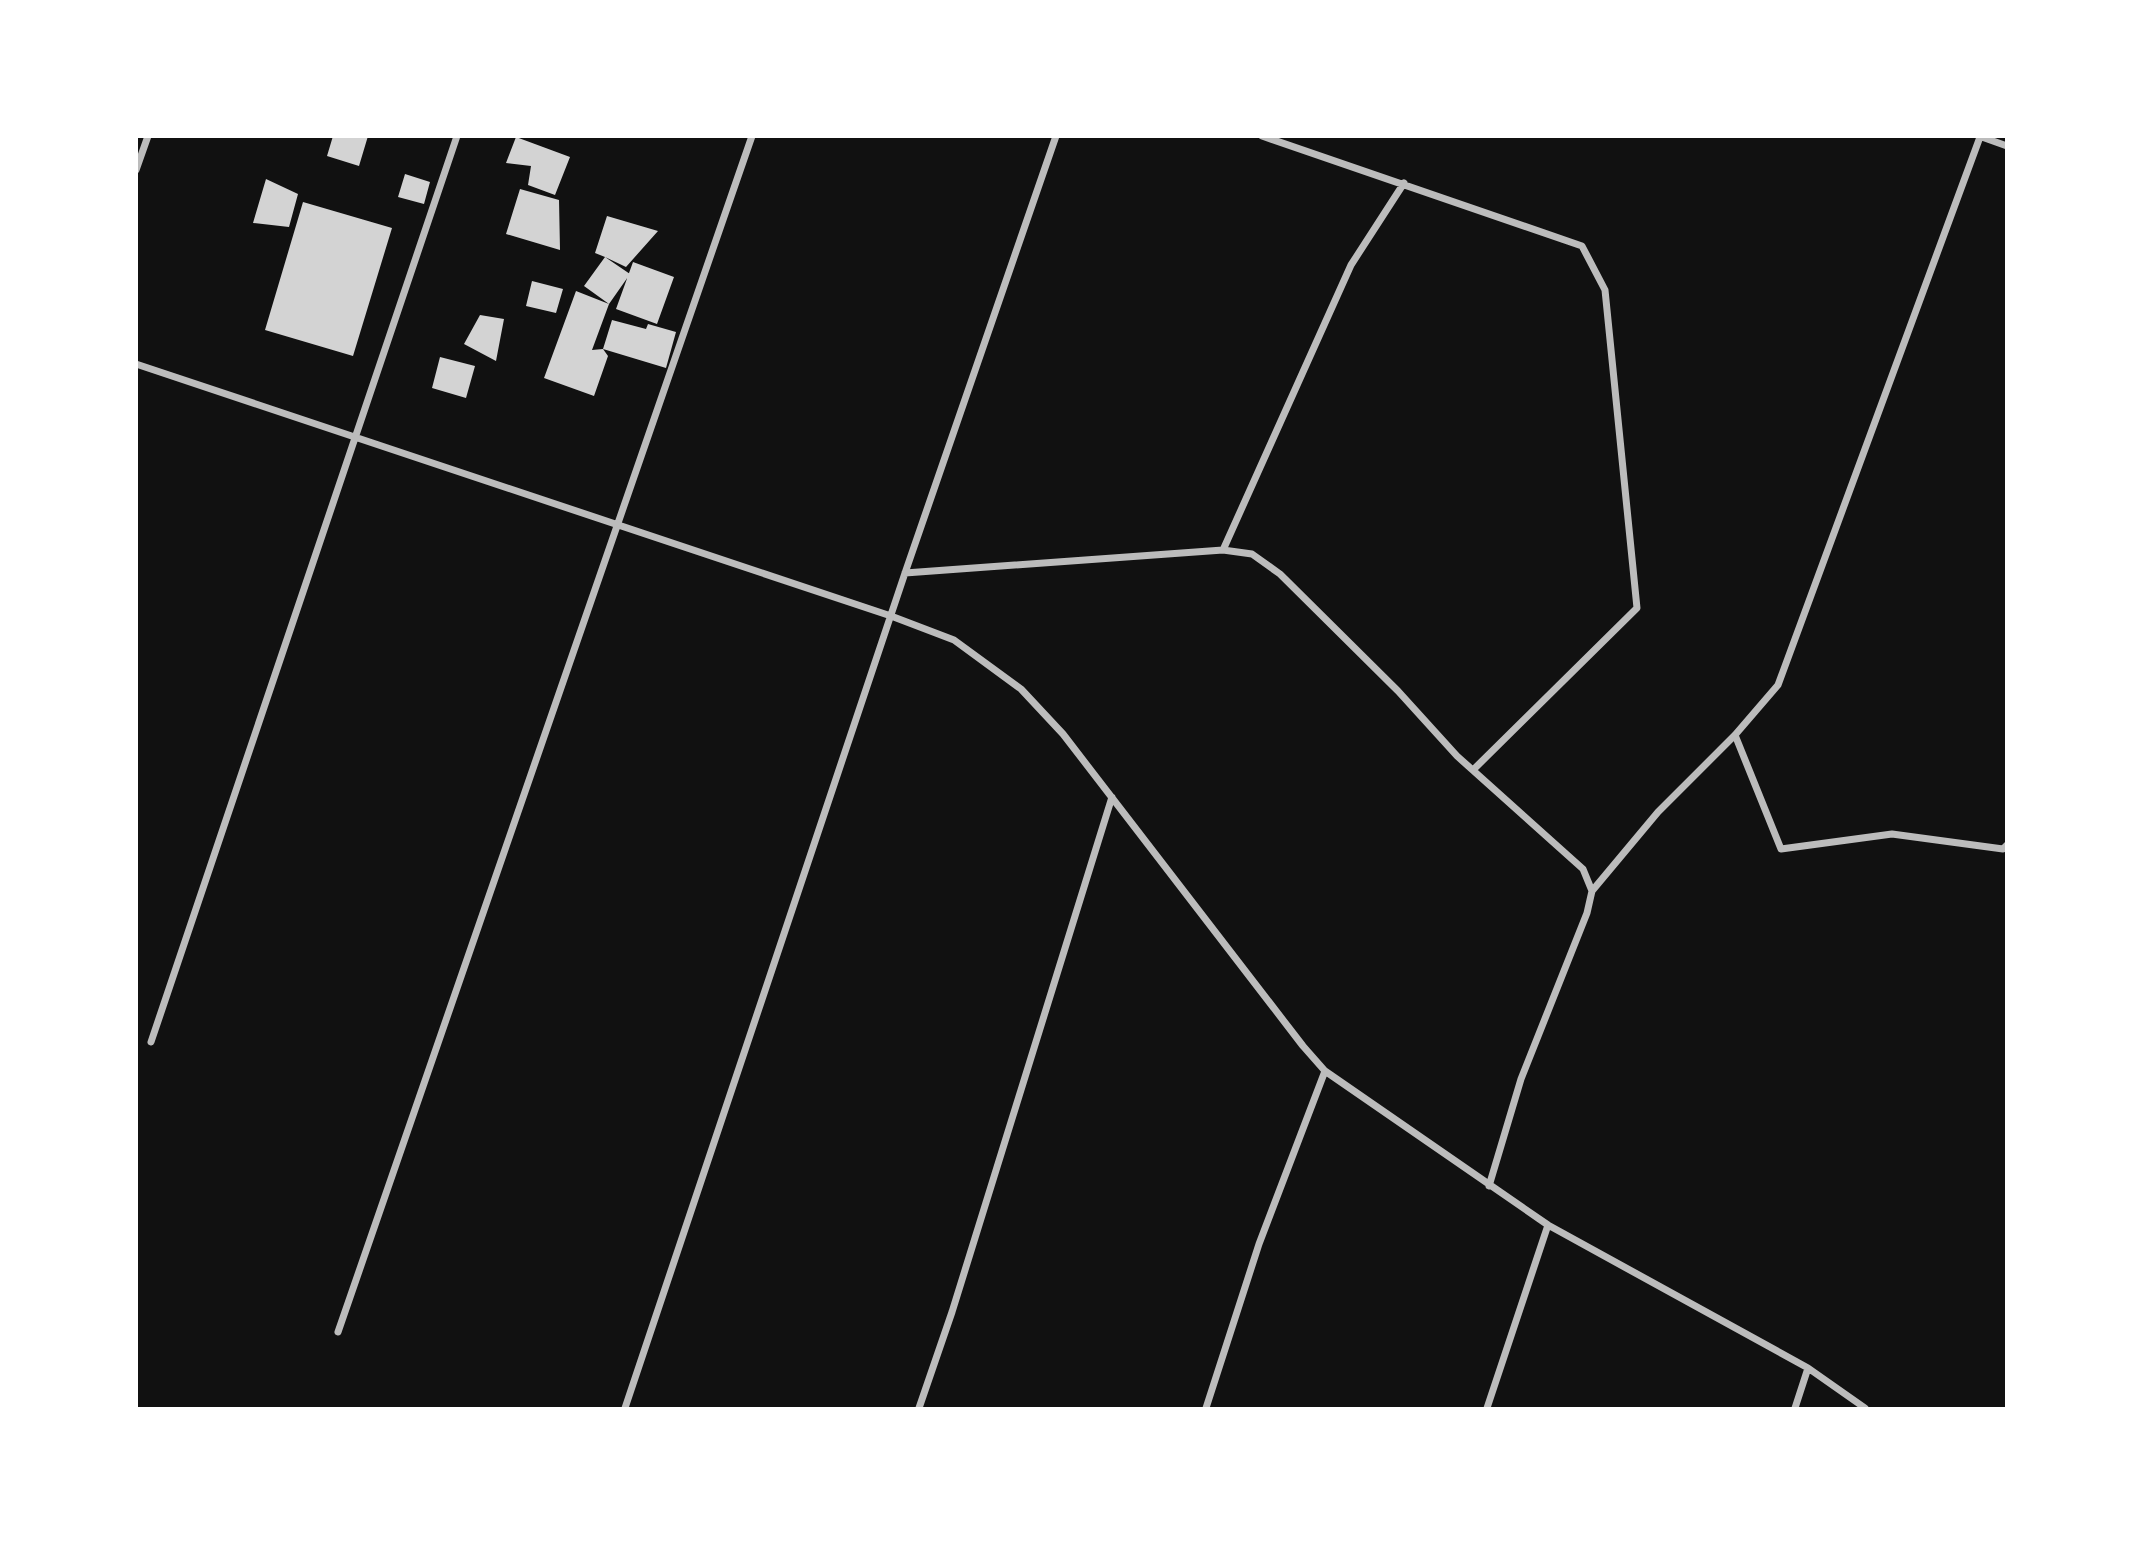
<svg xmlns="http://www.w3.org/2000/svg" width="2143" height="1545" viewBox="0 0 2143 1545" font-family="Georgia,serif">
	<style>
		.building { fill: #d3d3d3 }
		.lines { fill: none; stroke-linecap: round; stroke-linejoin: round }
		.minor { stroke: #bcbcbc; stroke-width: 7 }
	</style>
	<rect width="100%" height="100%" fill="#111"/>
	<!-- building -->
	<path class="building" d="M 333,136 L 368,136 L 359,166 L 327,156 Z
		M 516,137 L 570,157 L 555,195 L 528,185 L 531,166 L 506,163 Z
		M 405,174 L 430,182 L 424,204 L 398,197 Z
		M 266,179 L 298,194 L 289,227 L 253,223 Z
		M 520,189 L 559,200 L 560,250 L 506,234 Z
		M 303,202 L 392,228 L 353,356 L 265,330 Z
		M 607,216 L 658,231 L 626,267 L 605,257 L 630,274 L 609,304 L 592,350 L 603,349 L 612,320 L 646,329 L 648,324 L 676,332 L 666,368 L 603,349 L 608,356 L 594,396 L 544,378 L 576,291 L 609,304 L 584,286 L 605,257 L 595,253 Z
		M 633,262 L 674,277 L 657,324 L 616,309 Z
		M 532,281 L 563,289 L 556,313 L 526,306 Z
		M 480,315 L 504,319 L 496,361 L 464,344 Z
		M 440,357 L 475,366 L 466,398 L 432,388 Z"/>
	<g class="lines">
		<!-- minor -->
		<path class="minor" d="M 1262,136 L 1582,246 L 1605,290 L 1637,608 L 1473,770
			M 1979,136 L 2007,146
			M 136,170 L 148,136
			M 136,364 L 891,616 L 954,640 L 1021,689 L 1063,734 L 1303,1046 L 1325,1071 L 1548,1225 L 1808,1368 L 1865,1408
			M 1223,550 L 1351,265 L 1404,183
			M 905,573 L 1223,550 L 1252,554 L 1280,574 L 1398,691 L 1457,756 L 1583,869 L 1592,891 L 1587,913 L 1521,1079 L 1489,1186
			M 1735,735 L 1781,849 L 1892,834 L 2003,849 L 2007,845
			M 1592,891 L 1658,812 L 1735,735 L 1778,685 L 1980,137
			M 151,1042 L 457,136
			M 338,1332 L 752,136
			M 625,1408 L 905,573 L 1056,136
			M 919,1408 L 952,1312 L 1112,797
			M 1206,1408 L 1259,1244 L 1325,1071
			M 1487,1408 L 1548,1225
			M 1795,1408 L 1808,1368"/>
	</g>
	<!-- border -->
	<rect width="2143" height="1545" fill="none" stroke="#ffffff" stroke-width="276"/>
</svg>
